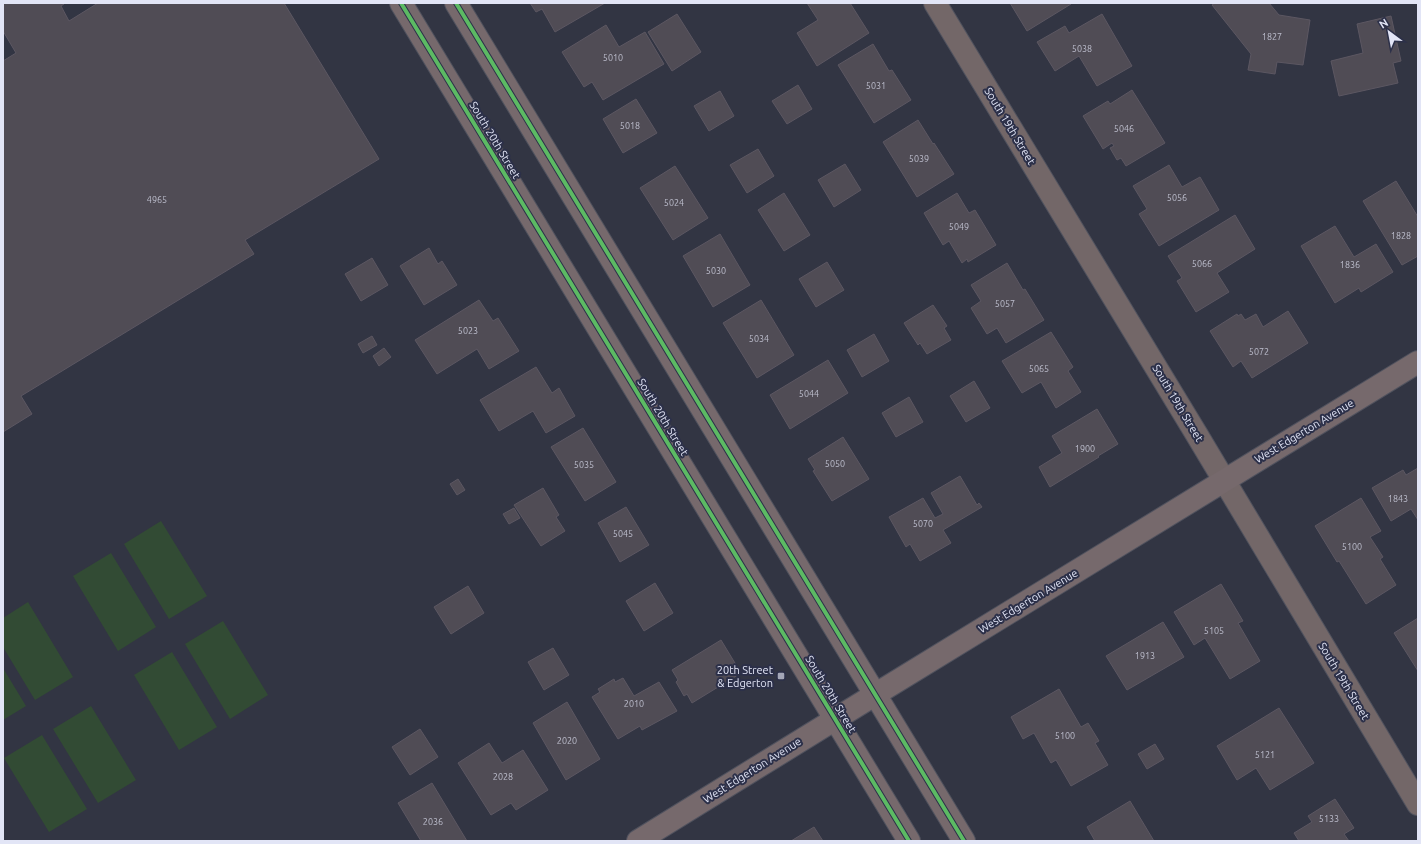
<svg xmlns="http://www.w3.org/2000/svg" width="1421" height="844" viewBox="0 0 1421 844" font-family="Ubuntu,sans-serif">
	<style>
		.pitch { fill: #324b34 }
		.building { fill: #504c55; stroke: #5c5762 }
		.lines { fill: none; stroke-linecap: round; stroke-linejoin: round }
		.street-casing { stroke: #50525e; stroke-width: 24 }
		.secondary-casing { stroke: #50525e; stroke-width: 24 }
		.street { stroke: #736768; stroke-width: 22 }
		.secondary { stroke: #76696c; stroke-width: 22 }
		.cycleway-casing { stroke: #2c3049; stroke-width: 6 }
		.cycleway { stroke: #5cba63; stroke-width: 4 }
		.poi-dot { fill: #a4a7b7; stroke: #2c3049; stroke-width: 1.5 }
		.labels { text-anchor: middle; stroke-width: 4; stroke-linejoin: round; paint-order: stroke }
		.number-label { font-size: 9px; fill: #bebfce }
		.street-label { font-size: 11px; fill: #e2e5f6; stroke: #2c3049 }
		.poi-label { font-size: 11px; fill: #e2e5f6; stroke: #2c3049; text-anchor: end }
	</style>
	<rect width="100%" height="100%" fill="#323543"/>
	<!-- pitch -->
	<path class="pitch" d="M 161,521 L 207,596 L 169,619 L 124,544 Z
		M 111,553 L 156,627 L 118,651 L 73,576 Z
		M 28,602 L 73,677 L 35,700 L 3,647 L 3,618 Z
		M 223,621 L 268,695 L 230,719 L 185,644 Z
		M 172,652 L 217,727 L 179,750 L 134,675 Z
		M 3,668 L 26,706 L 3,720 Z
		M 91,706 L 136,780 L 98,803 L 53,729 Z
		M 42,735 L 87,809 L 49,832 L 4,758 Z"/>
	<!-- building -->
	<path class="building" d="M 3,3 L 63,3 L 64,4 L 61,6 L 69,21 L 98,3 L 284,3 L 379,159 L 245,240 L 254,254 L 21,396 L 32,414 L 3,432 L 3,61 L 16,53 L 3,31 Z
		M 530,3 L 605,3 L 555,32 L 542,9 L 536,12 Z
		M 807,3 L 850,3 L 869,33 L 817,66 L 797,33 L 818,20 Z
		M 1010,3 L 1070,3 L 1071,4 L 1027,31 Z
		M 1215,3 L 1269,3 L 1279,15 L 1310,20 L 1303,65 L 1277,62 L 1275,74 L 1248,70 L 1251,54 L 1212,5 Z
		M 677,14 L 701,52 L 672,71 L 648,32 Z
		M 1102,14 L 1132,66 L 1097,86 L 1079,56 L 1055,71 L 1037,42 L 1065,26 L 1069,33 Z
		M 1391,16 L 1401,61 L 1393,63 L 1398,83 L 1339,96 L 1331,61 L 1363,53 L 1357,24 Z
		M 606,25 L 619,47 L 645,32 L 664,64 L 603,100 L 592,82 L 584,87 L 562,52 Z
		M 873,44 L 889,71 L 892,70 L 911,100 L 874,123 L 838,65 Z
		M 798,85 L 812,109 L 787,124 L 772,101 Z
		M 1132,90 L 1165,143 L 1126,166 L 1121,158 L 1117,160 L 1110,148 L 1114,146 L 1112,143 L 1103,149 L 1083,116 L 1108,101 L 1110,104 Z
		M 720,91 L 734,116 L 709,131 L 694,106 Z
		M 636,99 L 657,133 L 623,153 L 603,119 Z
		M 918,120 L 933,144 L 934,143 L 954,174 L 917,197 L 883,142 Z
		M 758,149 L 774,176 L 747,193 L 730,165 Z
		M 845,164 L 861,190 L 834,207 L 818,180 Z
		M 1169,165 L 1182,187 L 1200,177 L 1219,210 L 1159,246 L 1139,214 L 1147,209 L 1133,186 Z
		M 675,166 L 708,218 L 673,240 L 640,188 Z
		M 1396,181 L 1418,217 L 1418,256 L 1402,265 L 1363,201 Z
		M 784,193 L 810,235 L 784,251 L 758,210 Z
		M 957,193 L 969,213 L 975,210 L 996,245 L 968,262 L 967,259 L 962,263 L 949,241 L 943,245 L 924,213 Z
		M 1235,215 L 1255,249 L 1217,273 L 1229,292 L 1196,312 L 1177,281 L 1182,278 L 1168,256 Z
		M 1335,226 L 1354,257 L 1376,244 L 1393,272 L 1361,292 L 1359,288 L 1335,303 L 1301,246 Z
		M 720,234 L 750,285 L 713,307 L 683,256 Z
		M 429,248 L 438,264 L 442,261 L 457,285 L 424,305 L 400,266 Z
		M 372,258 L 388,285 L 361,301 L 345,274 Z
		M 827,262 L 844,290 L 816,307 L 799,279 Z
		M 1007,263 L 1023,290 L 1025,289 L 1044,320 L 1006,343 L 997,328 L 987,334 L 971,308 L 981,301 L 971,285 Z
		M 479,300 L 493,321 L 498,318 L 519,351 L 489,369 L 477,349 L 437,374 L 415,340 Z
		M 761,300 L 794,355 L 757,378 L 723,323 Z
		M 933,305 L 947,326 L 944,328 L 951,340 L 927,354 L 920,343 L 918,345 L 904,323 Z
		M 1288,311 L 1308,343 L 1252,378 L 1241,361 L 1233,367 L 1210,331 L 1237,314 L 1238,316 L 1241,314 L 1245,320 L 1256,314 L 1263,327 Z
		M 1051,332 L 1073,367 L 1068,371 L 1081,392 L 1056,408 L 1041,382 L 1022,393 L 1002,361 Z
		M 874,334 L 889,361 L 862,377 L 847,350 Z
		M 372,336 L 377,345 L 363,353 L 358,344 Z
		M 384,348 L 391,357 L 379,366 L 373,356 Z
		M 828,360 L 848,393 L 790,429 L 770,395 Z
		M 536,367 L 552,393 L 559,388 L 575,416 L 546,433 L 533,411 L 499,431 L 480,400 Z
		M 974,381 L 990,408 L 966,422 L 950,396 Z
		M 909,397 L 923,422 L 896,437 L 882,413 Z
		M 1097,409 L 1118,444 L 1098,456 L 1099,457 L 1050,487 L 1039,467 L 1062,453 L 1052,436 Z
		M 583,428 L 616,482 L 585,501 L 551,447 Z
		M 843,437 L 869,479 L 832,501 L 813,471 L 815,470 L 808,459 Z
		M 1418,468 L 1418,520 L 1411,509 L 1391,521 L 1372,488 L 1403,470 L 1406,475 Z
		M 960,476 L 977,505 L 979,503 L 982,507 L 943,530 L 951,543 L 920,561 L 910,544 L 906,547 L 889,517 L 923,498 L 935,518 L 943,514 L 931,493 Z
		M 458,479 L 465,490 L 457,495 L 450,484 Z
		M 543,488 L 559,515 L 556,517 L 565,531 L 541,546 L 514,505 Z
		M 1361,498 L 1381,531 L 1370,537 L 1383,557 L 1380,559 L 1396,585 L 1366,604 L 1339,561 L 1337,562 L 1315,526 Z
		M 626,507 L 649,545 L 620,562 L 598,523 Z
		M 514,508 L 520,518 L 509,524 L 503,514 Z
		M 655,583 L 673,613 L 644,631 L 626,601 Z
		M 1221,584 L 1243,621 L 1238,623 L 1260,661 L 1230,679 L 1205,638 L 1194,645 L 1174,612 Z
		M 468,586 L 484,613 L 451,634 L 434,607 Z
		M 1418,618 L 1418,671 L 1394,633 Z
		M 1163,622 L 1184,657 L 1127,690 L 1106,656 Z
		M 721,640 L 741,673 L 692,703 L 687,694 L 684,696 L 676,682 L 678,680 L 672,670 Z
		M 553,648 L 569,675 L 544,690 L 528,662 Z
		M 623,678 L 634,696 L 659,682 L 677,711 L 642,730 L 640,726 L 618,739 L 592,697 L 600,692 L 598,689 L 614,679 L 615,682 Z
		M 1059,689 L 1081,727 L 1088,723 L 1099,741 L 1095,743 L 1108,765 L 1071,786 L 1056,760 L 1051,763 L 1034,733 L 1023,739 L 1011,717 Z
		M 567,702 L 600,759 L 566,780 L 533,723 Z
		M 1279,708 L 1314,763 L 1270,790 L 1256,768 L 1237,780 L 1217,746 Z
		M 420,729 L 438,757 L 410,775 L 392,747 Z
		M 489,743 L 502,763 L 523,750 L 548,790 L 516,810 L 511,803 L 491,815 L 458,763 Z
		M 1155,744 L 1164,759 L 1147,769 L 1138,754 Z
		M 432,783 L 467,841 L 421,841 L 398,803 Z
		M 1335,799 L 1354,828 L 1344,834 L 1349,841 L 1299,841 L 1294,833 L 1312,822 L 1308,816 Z
		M 1130,801 L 1154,841 L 1095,841 L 1087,827 Z
		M 814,827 L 823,841 L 791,841 Z"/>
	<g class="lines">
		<!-- street casing -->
		<g class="street-casing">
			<path id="street" d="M 935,3 L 1197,435 L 1418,804"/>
		</g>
		<!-- secondary casing -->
		<g class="secondary-casing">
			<path id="secondary" d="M 401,3 L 909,841
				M 456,3 L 964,841
				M 638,841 L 876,694 L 1418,362"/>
		</g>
		<!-- street -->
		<use href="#street" class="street"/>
		<!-- secondary -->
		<use href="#secondary" class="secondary"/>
		<!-- cycleway casing -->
		<g class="cycleway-casing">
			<path id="cycleway" d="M 401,3 L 909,841
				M 456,3 L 964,841"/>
		</g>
		<!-- cycleway -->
		<use href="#cycleway" class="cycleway"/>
	</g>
	<!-- markers -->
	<rect class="poi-dot" x="777" y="672" width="8" height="8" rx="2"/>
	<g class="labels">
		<!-- number labels -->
		<g class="number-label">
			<text x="1272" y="40">1827</text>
			<text x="1082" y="52">5038</text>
			<text x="613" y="61">5010</text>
			<text x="876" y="89">5031</text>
			<text x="630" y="129">5018</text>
			<text x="1124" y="132">5046</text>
			<text x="919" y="162">5039</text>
			<text x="1177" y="201">5056</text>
			<text x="157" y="203">4965</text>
			<text x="674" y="206">5024</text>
			<text x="959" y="230">5049</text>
			<text x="1401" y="239">1828</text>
			<text x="1202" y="267">5066</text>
			<text x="1350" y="268">1836</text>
			<text x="716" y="274">5030</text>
			<text x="1005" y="307">5057</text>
			<text x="468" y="334">5023</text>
			<text x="759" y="342">5034</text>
			<text x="1259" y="355">5072</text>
			<text x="1039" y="372">5065</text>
			<text x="809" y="397">5044</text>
			<text x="1085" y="452">1900</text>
			<text x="835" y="467">5050</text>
			<text x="584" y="468">5035</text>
			<text x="1398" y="502">1843</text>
			<text x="923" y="527">5070</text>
			<text x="623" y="537">5045</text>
			<text x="1352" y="550">5100</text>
			<text x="1214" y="634">5105</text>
			<text x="1145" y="659">1913</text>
			<text x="634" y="707">2010</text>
			<text x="1065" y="739">5100</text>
			<text x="567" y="744">2020</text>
			<text x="1265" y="758">5121</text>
			<text x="503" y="780">2028</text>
			<text x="1329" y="822">5133</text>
			<text x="433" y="825">2036</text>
		</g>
		<!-- street labels -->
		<g class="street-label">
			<text transform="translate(1010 126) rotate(59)" y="4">South 19th Street</text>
			<text transform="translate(495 140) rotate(59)" y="4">South 20th Street</text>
			<text transform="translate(1178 403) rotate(59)" y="4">South 19th Street</text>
			<text transform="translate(663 417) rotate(59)" y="4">South 20th Street</text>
			<text transform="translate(1304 431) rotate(-31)" y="4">West Edgerton Avenue</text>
			<text transform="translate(1028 601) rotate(-31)" y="4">West Edgerton Avenue</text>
			<text transform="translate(1344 681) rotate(59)" y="4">South 19th Street</text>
			<text transform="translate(831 694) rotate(59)" y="4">South 20th Street</text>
			<text transform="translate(752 770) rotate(-32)" y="4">West Edgerton Avenue</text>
		</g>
		<!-- poi labels -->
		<g class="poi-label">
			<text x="773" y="674">20th Street<tspan x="773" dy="13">&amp; Edgerton</tspan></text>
		</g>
	</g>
	<!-- border -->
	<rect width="1421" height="844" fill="none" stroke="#e2e5f6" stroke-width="8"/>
	<!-- north arrow -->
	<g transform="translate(1389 32) rotate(328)" stroke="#2c3049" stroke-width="3" paint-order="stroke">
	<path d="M0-3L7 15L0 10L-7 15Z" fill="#e2e5f6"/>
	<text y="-6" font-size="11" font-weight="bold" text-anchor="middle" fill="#e2e5f6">N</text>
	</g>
</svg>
